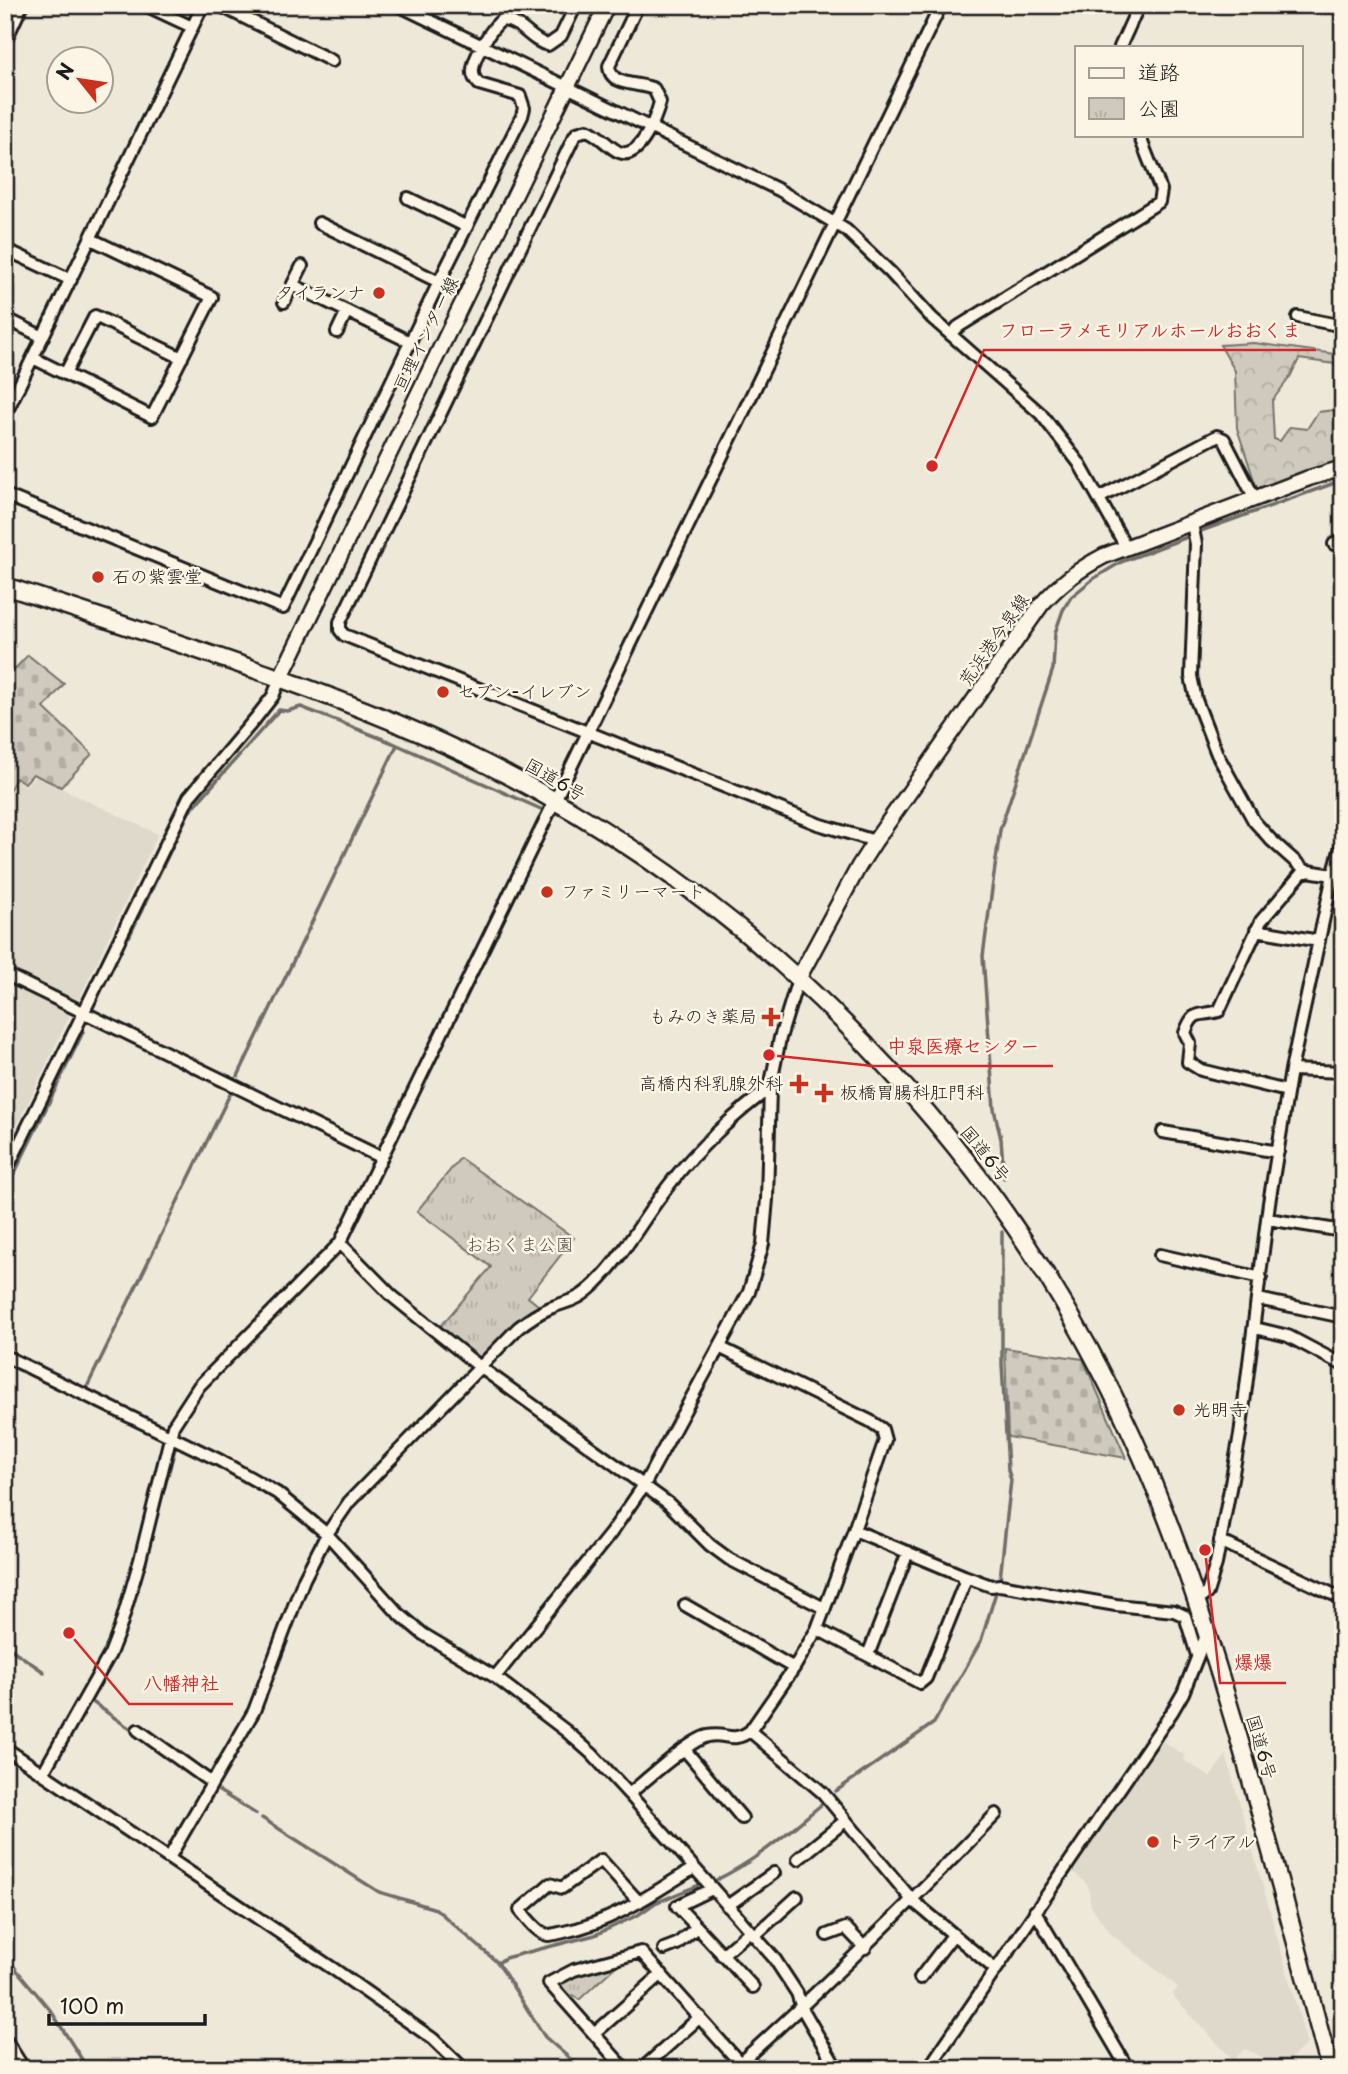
<svg xmlns="http://www.w3.org/2000/svg" width="1348" height="2074" viewBox="0 0 1348 2074" font-family="'Playpen Sans','Klee One',sans-serif">
	<style>
		.built { fill: #ded9cb }
		.forest { fill: url(#forest-crowns); stroke: #76736c; stroke-width: 2 }
		.cemetery { fill: url(#cemetery-stones); stroke: #76736c; stroke-width: 2 }
		.park { fill: url(#park-tufts); stroke: #76736c; stroke-width: 2 }
		.lines { fill: none; stroke-linecap: round; stroke-linejoin: round }
		.stream { stroke: #6f6c67; stroke-width: 3.5 }
		.minor-casing { stroke: #1c1c1c; stroke-width: 16 }
		.major-casing { stroke: #1c1c1c; stroke-width: 19 }
		.highway-casing { stroke: #1c1c1c; stroke-width: 21 }
		.minor { stroke: #fcf5e5; stroke-width: 10 }
		.major { stroke: #fcf5e5; stroke-width: 14 }
		.highway { stroke: #fcf5e5; stroke-width: 16 }
		.poi-dot { fill: #c8321e; stroke: #fcf5e5; stroke-width: 2.5 }
		.labels { text-anchor: middle; stroke-width: 5; stroke-linejoin: round; paint-order: stroke }
		.poi-label { font-size: 18px; fill: #1c1c1c; stroke: #fcf5e5; text-anchor: start }
		.street-label { font-size: 18px; fill: #1c1c1c; stroke: #fcf5e5 }
		.park-label { font-size: 18px; fill: #52504c; stroke: #fcf5e5 }
		.leader { fill: none; stroke: #d62828; stroke-width: 2.5 }
		.callout-dot { fill: #d62828; stroke: #fcf5e5; stroke-width: 2.5 }
		.callout-label { font-size: 19px; text-anchor: middle; font-weight: bold; fill: #d62828; stroke: #fcf5e5; stroke-width: 5; stroke-linejoin: round; paint-order: stroke }
	</style>
	<defs>
		<pattern id="forest-crowns" width="20" height="18" patternUnits="userSpaceOnUse" patternTransform="scale(1.75)"><rect width="20" height="18" fill="#cfcabd"/><path d="M2 6a3 3 0 1 1 6 0M12 15a3 3 0 1 1 6 0" fill="none" stroke="#b1ada2"/></pattern>
		<pattern id="cemetery-stones" width="16" height="16" patternUnits="userSpaceOnUse" patternTransform="scale(1.75)"><rect width="16" height="16" fill="#cfcabd"/><path d="M2 7V4a2 2 0 0 1 4 0v3zM10 15v-3a2 2 0 0 1 4 0v3z" fill="#b1ada2"/></pattern>
		<pattern id="park-tufts" width="24" height="20" patternUnits="userSpaceOnUse" patternTransform="scale(1.75)"><rect width="24" height="20" fill="#cfcabd"/><path d="M3 7l-1-3M5 7V3M7 7l1-3M15 17l-1-3M17 17v-4M19 17l1-3" fill="none" stroke="#b1ada2"/></pattern>
	</defs>
	<rect width="100%" height="100%" fill="#eee8d9"/>
	<filter id="ink" filterUnits="userSpaceOnUse"><feTurbulence type="fractalNoise" baseFrequency=".0143" numOctaves="2"/><feDisplacementMap in="SourceGraphic" scale="14" xChannelSelector="R" yChannelSelector="G"/><feConvolveMatrix kernelMatrix="1 2 1 2 8 2 1 2 1" color-interpolation-filters="sRGB"/></filter>
	<g filter="url(#ink)">
		<!-- built -->
		<path class="built" d="M 35,776 L 158,834 L 77,1003 L 5,968 L 5,803 L 17,780 L 25,786 Z
			M 5,983 L 71,1013 L 5,1151 Z
			M 1159,1739 L 1186,1756 L 1184,1760 L 1210,1777 L 1226,1755 L 1307,2044 L 1282,2066 L 1245,2049 L 1233,2060 L 1172,1995 L 1178,1987 L 1110,1933 L 1091,1906 L 1088,1885 L 1070,1869 Z"/>
		<!-- forest -->
		<path class="forest" d="M 1254,343 L 1343,355 L 1343,365 L 1299,359 L 1290,377 L 1272,401 L 1274,439 L 1280,441 L 1290,427 L 1307,429 L 1318,412 L 1343,409 L 1343,456 L 1333,462 L 1257,489 L 1237,428 L 1235,371 L 1220,345 Z"/>
		<!-- cemetery -->
		<path class="cemetery" d="M 28,655 L 64,684 L 44,708 L 92,754 L 61,787 L 33,774 L 25,783 L 16,778 L 5,798 L 5,679 Z
			M 1005,1348 L 1083,1359 L 1126,1458 L 1008,1437 Z"/>
		<!-- park -->
		<path class="park" d="M 460,1158 L 574,1238 L 528,1297 L 539,1306 L 517,1320 L 480,1357 L 439,1328 L 491,1267 L 417,1211 Z
			M 613,1964 L 616,1966 L 579,2000 L 573,1995 L 570,1998 L 560,1990 L 560,1984 L 566,1978 Z"/>
		<g class="lines">
			<!-- stream -->
			<path class="stream" d="M 1198,532 L 1343,480
				M 129,937 L 189,812 L 279,710 L 287,711 L 301,707 L 393,743 L 543,810
				M 462,1003 L 518,891
				M 238,1076 L 397,745
				M 1004,1178 L 1001,1139 L 994,1109 L 983,956 L 1000,830 L 1053,669 L 1055,633 L 1063,610 L 1071,597 L 1093,579 L 1121,562 L 1190,536
				M 5,1193 L 83,1032
				M 350,1235 L 440,1049
				M 233,1359 L 333,1258
				M 86,1389 L 230,1094
				M 148,1549 L 176,1445
				M 1000,1579 L 1011,1480 L 1008,1470 L 1002,1364 L 1002,1232
				M 5,1645 L 44,1672
				M 91,1701 L 120,1645 L 142,1570
				M 91,1701 L 136,1733
				M 219,1791 L 256,1814
				M 836,1791 L 934,1723 L 981,1641 L 997,1589
				M 262,1818 L 379,1892 L 436,1909 L 498,1963
				M 716,1880 C 756,1861 787,1833 821,1805
				M 5,1956 L 51,2011 L 88,2069
				M 582,2069 L 545,2037 L 498,1963 L 505,1958 L 595,1935 L 638,1915 L 655,1903 L 699,1885"/>
			<!-- minor casing -->
			<g class="minor-casing">
				<path id="minor" d="M 145,5 L 192,27
					M 219,5 L 332,61
					M 398,5 L 779,190 L 846,230 L 890,272 L 932,318 L 1041,414 L 1079,463 L 1126,547
					M 638,5 L 609,66 C 610,87 639,82 654,89 L 660,102 C 656,117 640,161 619,152 C 608,147 600,135 587,130 L 577,133 L 573,139 L 340,622 L 340,630 L 344,635 L 818,824 L 875,841
					M 5,42 L 22,5
					M 1120,47 L 1139,5
					M 408,198 L 467,227
					M 319,223 L 439,282
					M 5,249 L 71,280
					M 293,285 L 410,342
					M 284,302 L 302,266
					M 1298,317 L 1343,326
					M 5,318 L 43,337
					M 337,332 L 347,311
					M 951,335 L 958,327 L 1159,202 L 1161,190 L 1139,135
					M 33,358 L 152,417 L 212,297 L 91,239
					M 65,374 L 95,316 L 182,358
					M 5,415 L 203,5
					M 5,495 L 283,608 L 439,282 L 522,116 L 524,108 L 520,96 L 479,84 C 475,80 472,75 473,69 C 474,57 492,26 502,20 C 522,21 530,41 548,45 L 561,36 L 576,5
					M 1099,498 L 1217,436 L 1224,439 L 1255,499
					M 1192,524 L 1196,544 L 1191,676 L 1196,700 L 1217,754 L 1254,821 L 1271,840 L 1307,872
					M 1334,544 L 1343,540
					M 1256,930 L 1319,941
					M 5,974 L 380,1157
					M 1291,1070 L 1343,1072
					M 1287,1091 L 1201,1070 L 1188,1062 L 1190,1043 L 1185,1033 C 1194,1008 1199,1017 1219,1011 L 1261,921 L 1302,873 L 1308,871 L 1333,875
					M 1163,1132 L 1278,1152
					M 5,1173 L 189,797 L 255,719 L 273,696 L 280,679
					M 1268,1219 L 1343,1231
					M 340,1243 L 392,1296 L 480,1367 L 668,1503 L 710,1545 L 729,1559 L 824,1608
					M 1160,1255 L 1261,1278
					M 1258,1299 L 1343,1317
					M 1255,1328 L 1288,1336 L 1343,1365
					M 5,1356 L 219,1460 L 277,1493 L 327,1534 L 398,1613 L 423,1634 L 495,1677 L 566,1731 L 592,1754 L 629,1794 L 774,1958 L 797,1993 L 802,2008 L 837,2069
					M 1220,1541 L 1343,1599
					M 964,1576 L 991,1586 L 1000,1585 L 1116,1605 L 1174,1611 L 1185,1616 L 1197,1655
					M 1198,1600 L 1207,1593 L 1216,1564 L 1240,1435 L 1269,1203 L 1291,1070 L 1333,875 L 1343,840
					M 685,1605 L 794,1668
					M 817,1629 L 920,1683 L 926,1678 L 964,1584 L 964,1576 L 854,1530
					M 868,1655 L 908,1552
					M 495,1677 L 611,1533 L 644,1485 L 749,1292 L 763,1244 L 767,1199 L 770,1088 L 780,1038 L 798,979
					M 138,1730 L 212,1783
					M 750,1731 L 823,1793 L 912,1900 L 995,1969
					M 5,1748 L 335,1970 L 433,2039 L 464,2069
					M 685,1750 L 742,1818
					M 43,1773 L 110,1654 L 120,1628 L 140,1560 L 173,1426 L 199,1386 L 340,1243 L 941,5
					M 629,1794 C 645,1781 691,1739 708,1736 C 726,1732 732,1744 750,1731 L 794,1668 L 817,1629 L 854,1530 L 885,1440 L 882,1429 L 870,1421 L 719,1347
					M 169,1858 L 254,1711 L 304,1579 L 327,1534 L 349,1502 L 518,1328 C 528,1320 538,1313 550,1308 C 573,1299 576,1302 596,1283 C 626,1253 646,1213 673,1180 C 697,1149 738,1111 770,1088
					M 798,1859 L 845,1821
					M 639,1902 L 601,1860 L 562,1888 L 550,1884 L 520,1910 C 527,1918 537,1933 548,1935 C 553,1935 559,1933 564,1932 C 613,1922 652,1894 694,1868
					M 727,1906 L 774,1873
					M 1035,1911 L 1128,2069
					M 697,1927 L 677,1906 L 712,1889
					M 827,1935 L 846,1928 L 865,1948
					M 754,1936 L 797,1897
					M 664,1949 L 677,1944 L 697,1927 L 753,1987
					M 722,1955 L 750,1931
					M 920,1978 L 953,1935
					M 594,2034 L 662,1974
					M 5,2039 L 24,2069
					M 625,2069 L 549,1983 L 574,1970 L 641,1952 L 740,2063
					M 642,2069 L 700,2017
					M 733,2069 C 825,1987 911,1902 996,1814
					M 928,2069 L 1172,1712 L 1183,1693 L 1207,1633
					M 1336,2069 L 1343,2061"/>
			</g>
			<!-- major casing -->
			<g class="major-casing">
				<path id="major" d="M 280,679 L 607,5
					M 798,979 L 859,866 L 875,841 L 1041,605 C 1059,584 1079,569 1104,556 L 1309,478 L 1343,468"/>
			</g>
			<!-- highway casing -->
			<g class="highway-casing">
				<path id="highway" d="M 5,586 C 97,616 188,646 279,678 C 349,703 419,730 486,764 C 768,905 1003,1149 1133,1437 C 1179,1538 1211,1643 1242,1749 C 1273,1855 1301,1962 1330,2069"/>
			</g>
			<!-- minor -->
			<use href="#minor" class="minor"/>
			<!-- major -->
			<use href="#major" class="major"/>
			<!-- highway -->
			<use href="#highway" class="highway"/>
		</g>
	</g>
	<!-- markers -->
	<g class="poi-dot">
		<circle cx="379" cy="293" r="7"/>
		<circle cx="98" cy="577" r="7"/>
		<circle cx="443" cy="692" r="7"/>
		<circle cx="547" cy="892" r="7"/>
		<path d="M767.5 1006.5h7v7h7v7h-7v7h-7v-7h-7v-7h7z"/>
		<path d="M795.5 1073.5h7v7h7v7h-7v7h-7v-7h-7v-7h7z"/>
		<path d="M820.5 1082.5h7v7h7v7h-7v7h-7v-7h-7v-7h7z"/>
		<circle cx="1179" cy="1410" r="7"/>
		<circle cx="1153" cy="1842" r="7"/>
	</g>
	<g class="labels">
		<!-- poi labels -->
		<g class="poi-label">
			<text x="365" y="299" text-anchor="end">タイランナ</text>
			<text x="112" y="583">石の紫雲堂</text>
			<text x="457" y="698">セブン-イレブン</text>
			<text x="561" y="898">ファミリーマート</text>
			<text x="757" y="1023" text-anchor="end">もみのき薬局</text>
			<text x="783" y="1090" text-anchor="end">高橋内科乳腺外科</text>
			<text x="840" y="1099">板橋胃腸科肛門科</text>
			<text x="1193" y="1416">光明寺</text>
			<text x="1167" y="1848">トライアル</text>
		</g>
		<!-- street labels -->
		<g class="street-label">
			<text transform="translate(426 334) rotate(-64)" y="6">亘理インター線</text>
			<text transform="translate(994 640) rotate(-55)" y="6">荒浜港今泉線</text>
			<text transform="translate(555 780) rotate(30)" y="6">国道6号</text>
			<text transform="translate(985 1154) rotate(51)" y="6">国道6号</text>
			<text transform="translate(1261 1747) rotate(74)" y="6">国道6号</text>
		</g>
		<!-- park labels -->
		<g class="park-label">
			<text x="520" y="1251">おおくま公園</text>
		</g>
	</g>
	<!-- callouts -->
	<path class="leader" d="M932 466L984 350H1316M769 1055L873 1066H1053M1205 1550L1220 1683H1286M69 1633L129 1704H233"/>
	<g class="callout-dot">
		<circle cx="932" cy="466" r="7"/>
		<circle cx="769" cy="1055" r="7"/>
		<circle cx="1205" cy="1550" r="7"/>
		<circle cx="69" cy="1633" r="7"/>
	</g>
	<g class="callout-label">
		<text x="1150" y="337">フローラメモリアルホールおおくま</text>
		<text x="963" y="1053">中泉医療センター</text>
		<text x="1253" y="1669">爆爆</text>
		<text x="181" y="1690">八幡神社</text>
	</g>
	<!-- margin -->
	<rect width="1348" height="2074" fill="none" stroke="#fcf5e5" stroke-width="28"/>
	<rect x="14" y="14" width="1320" height="2046" fill="none" stroke="#1c1c1c" stroke-width="2.5" filter="url(#ink)"/>
	<!-- legend -->
	<rect x="1075" y="46" width="228" height="91" fill="#fcf5e5" stroke="#a29e95" stroke-width="2"/>
	<rect x="1089" y="68" width="35" height="10" fill="#fcf5e5" stroke="#a29e95" stroke-width="2"/>
	<text x="1138" y="80" font-size="21" fill="#1c1c1c">道路</text>
	<rect x="1089" y="98" width="35" height="21" fill="url(#park-tufts)" stroke="#a29e95" stroke-width="2"/>
	<text x="1138" y="116" font-size="21" fill="#1c1c1c">公園</text>
	<!-- north arrow -->
	<g transform="translate(80 80) rotate(300)"><circle r="33" fill="#fcf5e5" stroke="#a29e95" stroke-width="2"/>
	<path d="M0-5L12 26L0 18L-12 26Z" fill="#c8321e"/>
	<text y="-10" font-size="19" font-weight="bold" text-anchor="middle" fill="#1c1c1c">N</text>
	</g>
	<!-- scale -->
	<path d="M49 2014v10h156v-10" fill="none" stroke="#1c1c1c" stroke-width="3.5"/>
	<text x="60" y="2014" font-size="21" fill="#1c1c1c" stroke="#fcf5e5" stroke-width="5" paint-order="stroke">100 m</text>
</svg>
